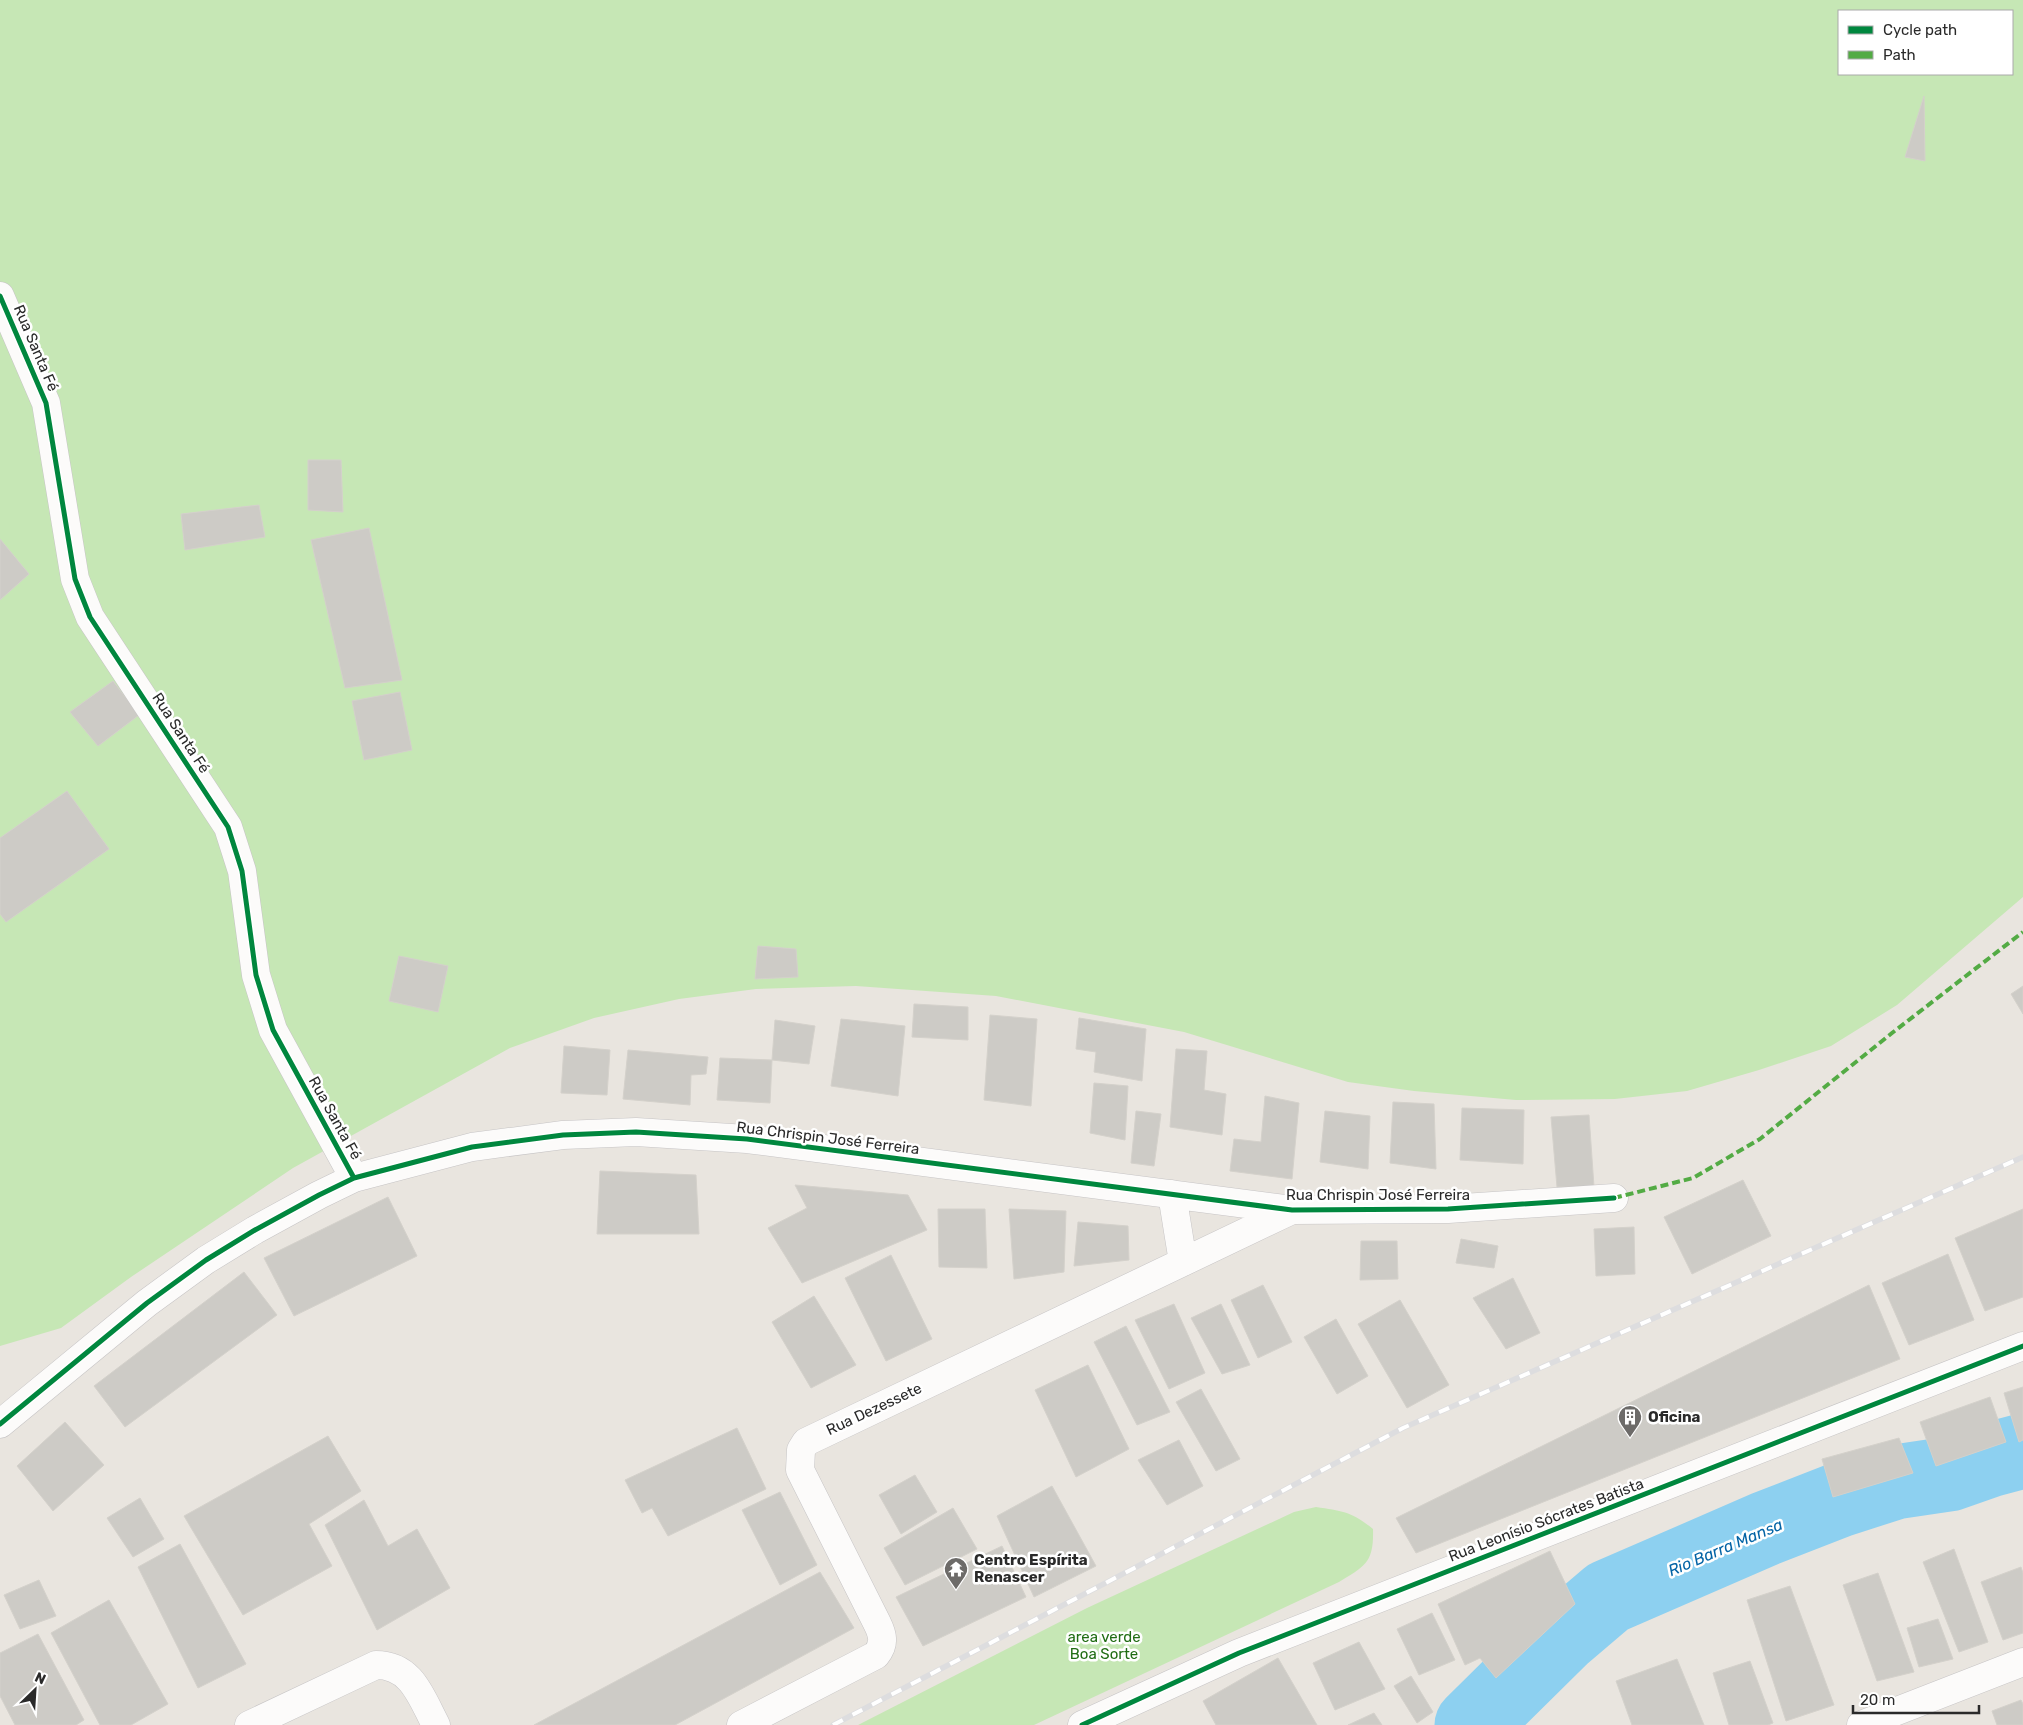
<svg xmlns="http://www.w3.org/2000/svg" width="2023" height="1725" viewBox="0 0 2023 1725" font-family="Rubik,sans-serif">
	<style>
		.green { fill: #c6e7b5; fill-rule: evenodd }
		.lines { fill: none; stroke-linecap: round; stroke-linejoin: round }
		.river { stroke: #8dd0f0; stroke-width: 75 }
		.building { fill: #cdcbc6; stroke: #d4d1cb }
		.minor-casing { stroke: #c6c4c5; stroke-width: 29 }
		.minor { stroke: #fcfbfa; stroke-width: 28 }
		.rail-casing { stroke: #dddddf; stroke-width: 5.5 }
		.rail { stroke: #fff; stroke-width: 4; stroke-dasharray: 11; stroke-linecap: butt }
		.quiet { stroke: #53ab44; stroke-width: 4; stroke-dasharray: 8 4; stroke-linecap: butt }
		.cycleway-casing { stroke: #fff; stroke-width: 8 }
		.cycleway { stroke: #00873e; stroke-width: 5 }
		.labels { text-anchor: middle; stroke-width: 5; stroke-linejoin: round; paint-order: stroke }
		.street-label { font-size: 15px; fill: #2a2a2a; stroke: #fff }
		.poi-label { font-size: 15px; font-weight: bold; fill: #2a2a2a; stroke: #fff; text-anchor: start }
		.park-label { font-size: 15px; fill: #216d14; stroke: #fff }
		.water-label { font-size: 16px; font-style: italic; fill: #0263a5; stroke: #fff }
	</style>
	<rect width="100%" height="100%" fill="#e9e5df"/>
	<!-- green -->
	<path class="green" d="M 0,0 L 2023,0 L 2023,897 L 1897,1005 L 1831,1046 L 1759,1070 L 1687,1091 L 1615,1099 L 1516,1100 L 1414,1091 L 1348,1082 L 1184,1032 L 996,996 L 856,986 L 756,989 L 679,999 L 594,1018 L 510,1048 L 293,1168 L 131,1277 L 61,1328 L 0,1346 ZM 1839,11 L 2012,11 L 2012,74 L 1839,74 Z
		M 1316,1507 C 1343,1511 1352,1512 1373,1529 C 1374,1563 1365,1566 1339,1582 L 1034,1725 L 858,1725 L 1087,1608 L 1294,1512 Z"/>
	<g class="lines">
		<!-- river -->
		<path class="river" d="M 1472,1725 L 1561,1637 L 1608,1597 L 1767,1528 L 1839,1500 L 1895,1482 L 1949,1474 L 1989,1460 L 2023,1451"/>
	</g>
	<!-- building -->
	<path class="building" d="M 1924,96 L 1925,161 L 1905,157 Z
		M 308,460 L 341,460 L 343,512 L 308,510 Z
		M 259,505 L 265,537 L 185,550 L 181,514 Z
		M 369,528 L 402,680 L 345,688 L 311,540 Z
		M 0,539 L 29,574 L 0,600 Z
		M 113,681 L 139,715 L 98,746 L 70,712 Z
		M 400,692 L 412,750 L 364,760 L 352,701 Z
		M 67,791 L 109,849 L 6,922 L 0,914 L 0,838 Z
		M 758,946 L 796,949 L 798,977 L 755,979 Z
		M 399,956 L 448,966 L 438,1012 L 389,1001 Z
		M 2023,986 L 2023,1014 L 2011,994 Z
		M 914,1004 L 968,1007 L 968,1040 L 912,1037 Z
		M 990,1015 L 1037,1019 L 1031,1106 L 984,1100 Z
		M 1079,1018 L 1146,1029 L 1142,1081 L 1094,1072 L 1096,1052 L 1076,1049 Z
		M 841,1019 L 905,1026 L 898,1096 L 831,1086 Z
		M 775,1020 L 815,1026 L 809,1064 L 772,1060 Z
		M 564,1046 L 610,1050 L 607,1095 L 561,1093 Z
		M 1176,1049 L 1207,1051 L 1204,1090 L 1226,1094 L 1222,1135 L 1170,1127 Z
		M 628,1050 L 708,1057 L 706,1074 L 691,1075 L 690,1105 L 623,1099 Z
		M 720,1058 L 772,1060 L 770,1103 L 717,1100 Z
		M 1094,1083 L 1128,1086 L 1125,1140 L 1090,1133 Z
		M 1265,1096 L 1299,1103 L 1292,1179 L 1230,1171 L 1234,1139 L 1261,1142 Z
		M 1393,1102 L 1434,1104 L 1436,1169 L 1390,1163 Z
		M 1462,1108 L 1524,1110 L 1523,1164 L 1460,1160 Z
		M 1136,1111 L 1161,1114 L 1154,1166 L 1131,1163 Z
		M 1325,1111 L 1370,1116 L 1368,1169 L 1320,1162 Z
		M 1589,1115 L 1594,1187 L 1557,1187 L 1551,1117 Z
		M 600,1171 L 696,1175 L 699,1234 L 597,1234 Z
		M 1743,1180 L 1771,1236 L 1692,1274 L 1664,1217 Z
		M 795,1185 L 908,1195 L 927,1230 L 802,1283 L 768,1228 L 807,1208 Z
		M 388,1197 L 417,1256 L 294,1316 L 264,1258 Z
		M 938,1209 L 985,1209 L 987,1268 L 939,1267 Z
		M 1009,1209 L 1066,1211 L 1064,1272 L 1014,1279 Z
		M 2023,1209 L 2023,1297 L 1985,1311 L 1955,1238 Z
		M 1078,1222 L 1128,1226 L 1129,1260 L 1074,1266 Z
		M 1634,1227 L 1635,1274 L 1596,1276 L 1594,1229 Z
		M 1461,1239 L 1498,1246 L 1494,1268 L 1456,1263 Z
		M 1361,1241 L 1397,1241 L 1398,1279 L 1360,1280 Z
		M 1948,1254 L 1974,1320 L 1909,1345 L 1882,1283 Z
		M 891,1255 L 932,1339 L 886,1361 L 845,1278 Z
		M 244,1272 L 277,1315 L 125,1427 L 94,1386 Z
		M 1513,1278 L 1540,1333 L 1506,1349 L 1473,1298 Z
		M 1263,1285 L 1292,1342 L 1258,1358 L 1231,1300 Z
		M 1869,1285 L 1900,1359 L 1416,1553 L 1396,1518 Z
		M 814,1296 L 856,1365 L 811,1388 L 772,1322 Z
		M 1400,1300 L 1449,1385 L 1407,1408 L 1358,1324 Z
		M 1174,1304 L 1205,1373 L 1169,1389 L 1135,1320 Z
		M 1221,1304 L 1250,1365 L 1222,1374 L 1191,1318 Z
		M 1336,1319 L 1368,1376 L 1337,1394 L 1304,1337 Z
		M 1126,1326 L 1170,1412 L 1137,1425 L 1094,1342 Z
		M 1088,1365 L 1129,1449 L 1076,1477 L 1035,1390 Z
		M 2023,1387 L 2023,1440 L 2019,1442 L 2004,1393 Z
		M 1201,1389 L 1240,1459 L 1216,1471 L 1176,1402 Z
		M 1990,1397 L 2006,1442 L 1936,1466 L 1920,1422 Z
		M 65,1422 L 104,1465 L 53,1511 L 17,1466 Z
		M 737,1428 L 766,1489 L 668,1536 L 652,1508 L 642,1513 L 625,1480 Z
		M 328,1436 L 361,1491 L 309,1524 L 332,1566 L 243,1615 L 184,1516 Z
		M 1899,1438 L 1913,1473 L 1833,1497 L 1822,1459 Z
		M 1179,1440 L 1203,1486 L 1167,1505 L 1138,1460 Z
		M 915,1475 L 937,1512 L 901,1534 L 879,1495 Z
		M 1052,1486 L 1096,1566 L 1034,1597 L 997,1516 Z
		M 780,1492 L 817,1565 L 780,1585 L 742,1510 Z
		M 140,1498 L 164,1539 L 133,1557 L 107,1518 Z
		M 364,1500 L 388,1546 L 417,1529 L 450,1588 L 377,1630 L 325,1525 Z
		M 953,1508 L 977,1549 L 905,1585 L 884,1548 Z
		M 180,1544 L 246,1664 L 198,1688 L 138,1567 Z
		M 1002,1546 L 1026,1597 L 923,1646 L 896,1597 Z
		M 1954,1549 L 1988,1642 L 1959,1652 L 1923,1562 Z
		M 1550,1551 L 1575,1604 L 1496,1678 L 1480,1658 L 1465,1665 L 1438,1604 Z
		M 2021,1567 L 2023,1573 L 2023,1633 L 2003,1640 L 1981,1582 Z
		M 820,1572 L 854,1628 L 675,1725 L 534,1725 Z
		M 1878,1573 L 1914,1672 L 1877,1681 L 1843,1585 Z
		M 39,1580 L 56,1616 L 20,1629 L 4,1595 Z
		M 1790,1586 L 1834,1705 L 1786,1721 L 1747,1600 Z
		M 109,1600 L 168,1704 L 131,1725 L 100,1725 L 51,1633 Z
		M 1432,1613 L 1455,1660 L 1419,1675 L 1397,1629 Z
		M 1938,1619 L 1953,1659 L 1919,1667 L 1907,1628 Z
		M 38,1634 L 84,1720 L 76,1725 L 15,1725 L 0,1696 L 0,1653 Z
		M 1359,1642 L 1385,1689 L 1335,1710 L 1313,1663 Z
		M 1278,1658 L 1317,1725 L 1216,1725 L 1203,1701 Z
		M 1677,1659 L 1704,1725 L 1632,1725 L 1616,1681 Z
		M 1750,1661 L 1773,1723 L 1768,1725 L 1729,1725 L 1713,1673 Z
		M 1411,1676 L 1433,1712 L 1417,1723 L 1394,1686 Z
		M 2021,1700 L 2023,1704 L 2023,1725 L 1997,1725 L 1992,1711 Z
		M 1374,1713 L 1382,1725 L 1348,1725 Z"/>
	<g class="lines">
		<!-- minor casing -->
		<g class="minor-casing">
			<path id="minor" d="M 0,296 L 46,403 L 75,579 L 90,617 L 228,827 L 242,871 L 256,975 L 273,1030 L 354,1178
				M 1172,1194 L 1183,1262
				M 0,1424 L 147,1303 L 206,1260 L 255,1230 L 319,1195 L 354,1178 L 472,1147 L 563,1135 L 636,1132 L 747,1139 L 1292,1210 L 1448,1209 L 1614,1198
				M 249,1725 L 376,1665 C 412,1665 421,1697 436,1725
				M 741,1725 L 876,1655 C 885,1644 883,1635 877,1623 L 800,1470 L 801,1450 L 806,1442 L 1292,1210
				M 1082,1725 L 1239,1653 L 2023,1346
				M 1861,1725 L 2023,1662"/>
		</g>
		<!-- minor -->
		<use href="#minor" class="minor"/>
		<!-- rail casing -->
		<g class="rail-casing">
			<path id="rail" d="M 833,1725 L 1403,1428 L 2023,1157"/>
		</g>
		<!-- rail -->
		<use href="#rail" class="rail"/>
		<!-- quiet -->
		<path class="quiet" d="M 1614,1198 L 1693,1178 L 1760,1139 L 1892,1033 L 2023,932"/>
		<!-- cycleway casing -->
		<g class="cycleway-casing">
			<path id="cycleway" d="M 0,296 L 46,403 L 75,579 L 90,617 L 228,827 L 242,871 L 256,975 L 273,1030 L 354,1178
				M 0,1424 L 147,1303 L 206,1260 L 255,1230 L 319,1195 L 354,1178 L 472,1147 L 563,1135 L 636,1132 L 747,1139 L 1292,1210 L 1448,1209 L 1614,1198
				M 1082,1725 L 1239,1653 L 2023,1346"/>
		</g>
		<!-- cycleway -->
		<use href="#cycleway" class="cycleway"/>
	</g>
	<!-- icons -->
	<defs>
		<g id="building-pin" transform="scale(1.25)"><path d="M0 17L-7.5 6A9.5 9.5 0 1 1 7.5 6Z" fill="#6d6b69" stroke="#fff"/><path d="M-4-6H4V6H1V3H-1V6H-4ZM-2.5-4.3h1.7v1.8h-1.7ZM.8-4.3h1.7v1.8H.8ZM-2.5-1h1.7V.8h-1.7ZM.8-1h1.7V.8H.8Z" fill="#fff"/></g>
		<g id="temple-pin" transform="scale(1.25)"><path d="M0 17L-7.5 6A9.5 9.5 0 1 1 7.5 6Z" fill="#6d6b69" stroke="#fff"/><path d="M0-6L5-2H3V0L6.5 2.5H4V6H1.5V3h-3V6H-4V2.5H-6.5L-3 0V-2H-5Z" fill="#fff"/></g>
	</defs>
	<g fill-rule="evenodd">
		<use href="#building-pin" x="1630" y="1417"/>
		<use href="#temple-pin" x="956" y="1569"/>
	</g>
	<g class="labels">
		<!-- street labels -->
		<g class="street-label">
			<text transform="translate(36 348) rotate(67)" y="5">Rua Santa Fé</text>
			<text transform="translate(181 733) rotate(57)" y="5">Rua Santa Fé</text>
			<text transform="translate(335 1118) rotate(61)" y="5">Rua Santa Fé</text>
			<text transform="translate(828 1138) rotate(7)" y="5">Rua Chrispin José Ferreira</text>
			<text x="1378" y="1200">Rua Chrispin José Ferreira</text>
			<text transform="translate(874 1409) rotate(-25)" y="5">Rua Dezessete</text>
			<text transform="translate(1546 1520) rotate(-21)" y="5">Rua Leonísio Sócrates Batista</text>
		</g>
		<!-- poi labels -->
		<g class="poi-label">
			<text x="1648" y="1422">Oficina</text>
			<text x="974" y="1565">Centro Espírita<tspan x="974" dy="17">Renascer</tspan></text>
		</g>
		<!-- park labels -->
		<g class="park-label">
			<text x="1104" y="1642">area verde<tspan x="1104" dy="17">Boa Sorte</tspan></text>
		</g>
		<!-- water labels -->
		<g class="water-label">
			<text transform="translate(1725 1547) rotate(-23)" y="6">Rio Barra Mansa</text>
		</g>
	</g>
	<!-- legend -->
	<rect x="1838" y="10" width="175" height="65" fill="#ffffff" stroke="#aaaaaa"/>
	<rect x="1848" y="26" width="25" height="8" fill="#00873e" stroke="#aaaaaa"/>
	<text x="1883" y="35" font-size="15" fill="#2a2a2a">Cycle path</text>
	<rect x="1848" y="51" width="25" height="8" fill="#53ab44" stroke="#aaaaaa"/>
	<text x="1883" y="60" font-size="15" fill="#2a2a2a">Path</text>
	<!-- north arrow -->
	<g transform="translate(35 1690) rotate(25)" stroke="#ffffff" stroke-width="4" paint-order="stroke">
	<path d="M0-4L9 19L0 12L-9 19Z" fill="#2a2a2a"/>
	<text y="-8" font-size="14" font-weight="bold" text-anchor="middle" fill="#2a2a2a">N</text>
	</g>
	<!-- scale -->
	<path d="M1853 1705v8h126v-8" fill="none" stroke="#2a2a2a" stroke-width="2.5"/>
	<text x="1860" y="1705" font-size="15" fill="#2a2a2a" stroke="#ffffff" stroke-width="4" paint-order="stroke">20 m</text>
</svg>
